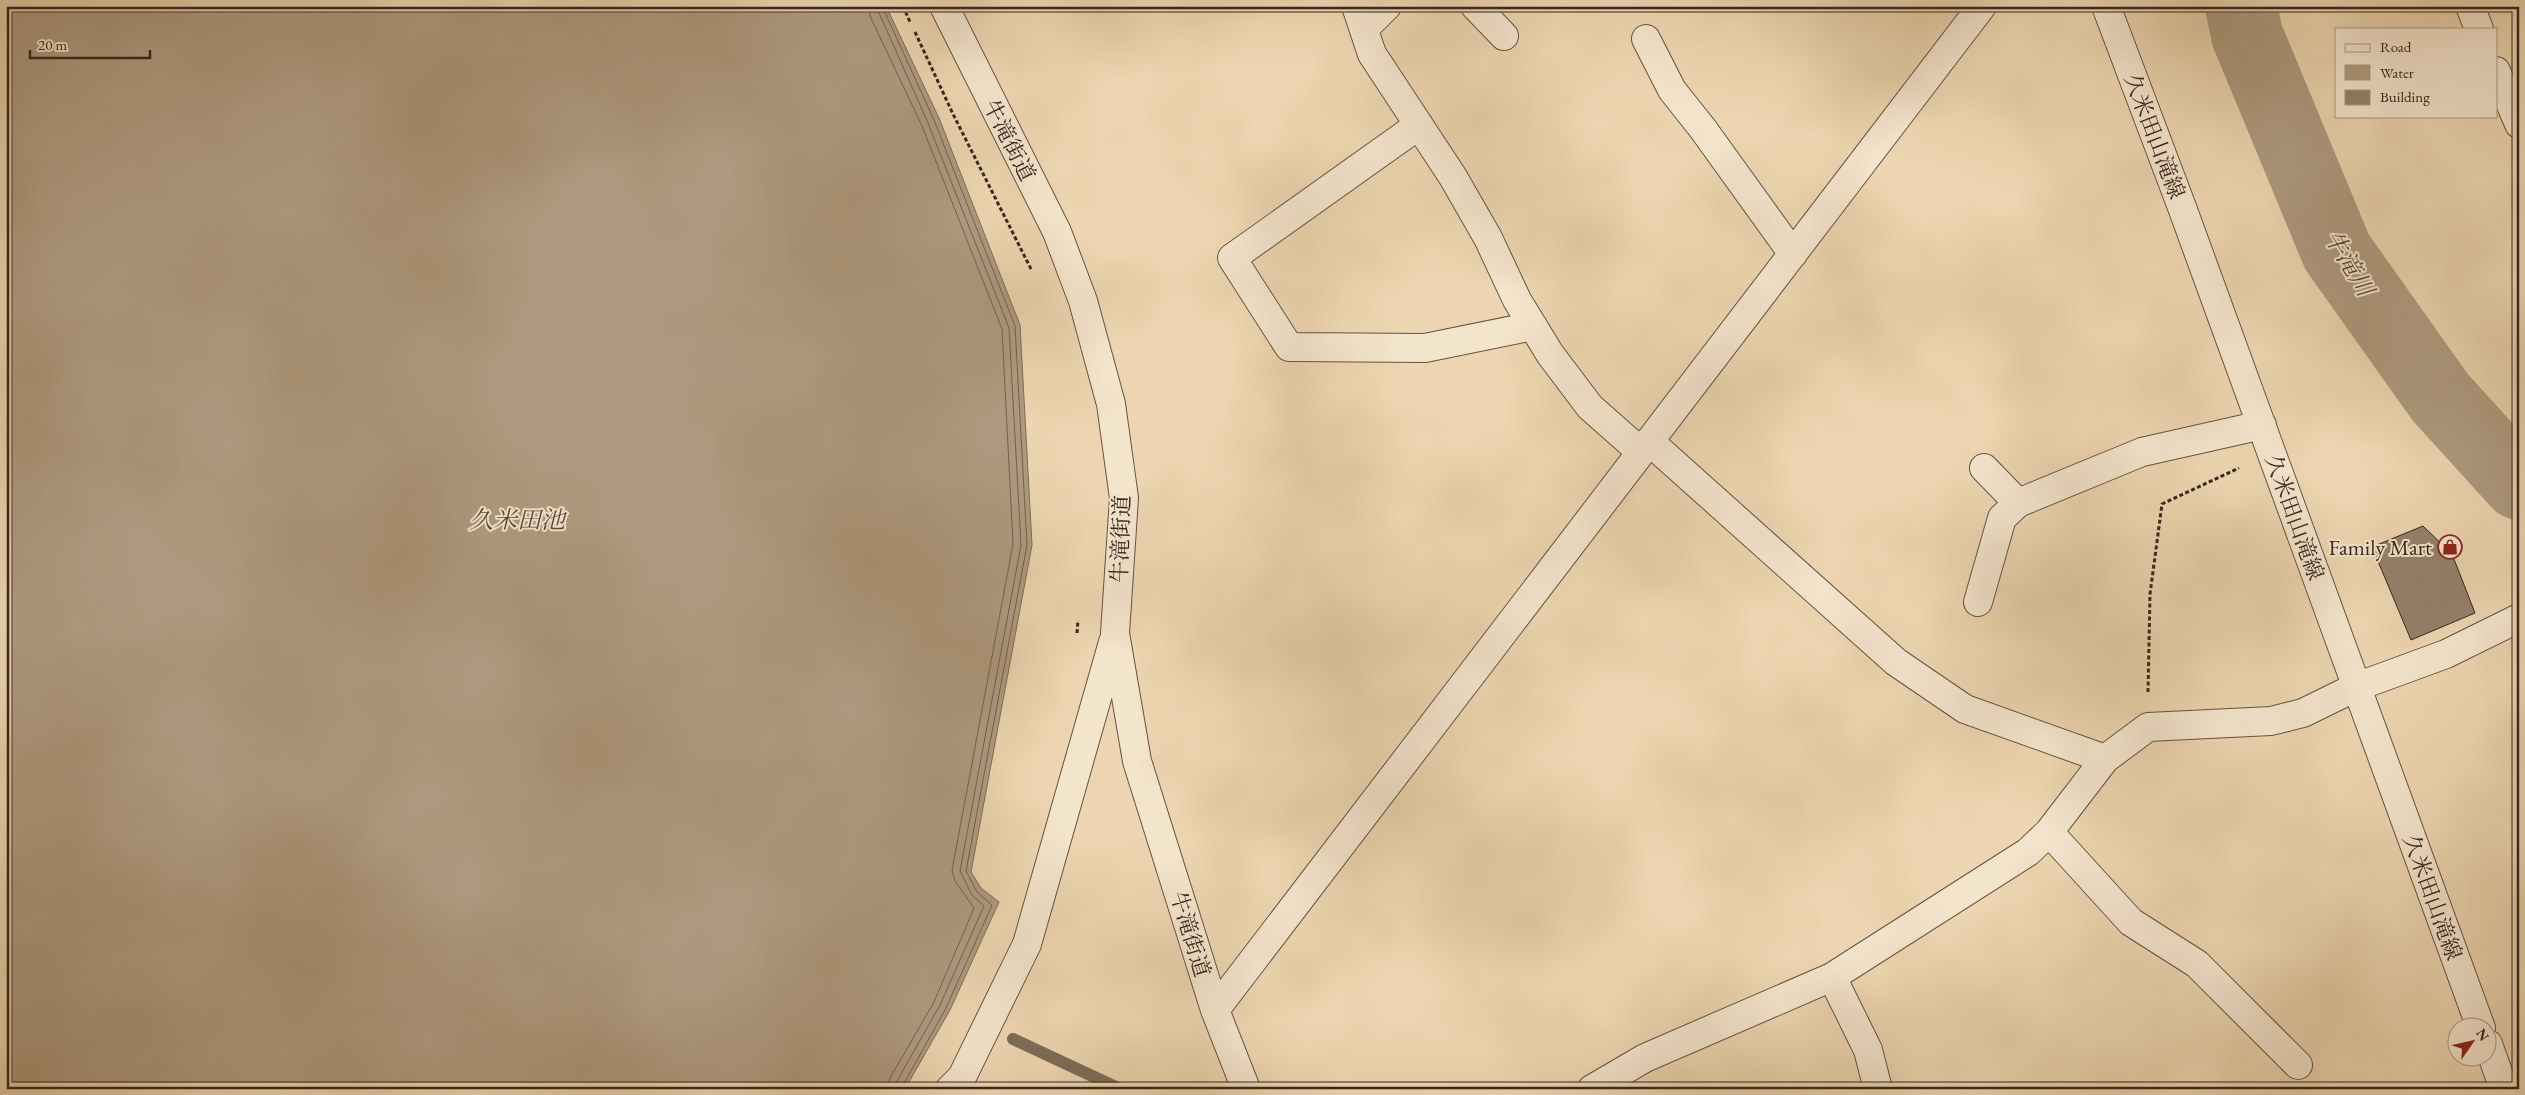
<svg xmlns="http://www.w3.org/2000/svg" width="2525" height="1095" viewBox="0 0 2525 1095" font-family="'EB Garamond','Noto Serif JP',serif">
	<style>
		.water { fill: #ae9a7f; stroke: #7e6c59 }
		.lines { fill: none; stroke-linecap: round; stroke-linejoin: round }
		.shore { stroke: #726050; stroke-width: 1 }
		.stream { stroke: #7e6c59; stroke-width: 12 }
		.river { stroke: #ae9a7f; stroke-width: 72 }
		.building { fill: #95816b; stroke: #362620 }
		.minor-casing { stroke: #645244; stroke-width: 30 }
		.path { stroke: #362620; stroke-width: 3; stroke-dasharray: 4 2.5; stroke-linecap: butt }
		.minor { stroke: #f3e4cc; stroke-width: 28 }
		.labels { text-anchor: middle; stroke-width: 4; stroke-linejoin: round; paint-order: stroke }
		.street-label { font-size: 22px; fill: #362620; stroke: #f3e4cc }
		.poi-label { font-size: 22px; fill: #362620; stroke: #f3e4cc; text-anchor: end }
		.water-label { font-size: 24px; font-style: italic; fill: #5a493c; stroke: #f3e4cc }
	</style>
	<rect width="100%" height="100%" fill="#ecd5b0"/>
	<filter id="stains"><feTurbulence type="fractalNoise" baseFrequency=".004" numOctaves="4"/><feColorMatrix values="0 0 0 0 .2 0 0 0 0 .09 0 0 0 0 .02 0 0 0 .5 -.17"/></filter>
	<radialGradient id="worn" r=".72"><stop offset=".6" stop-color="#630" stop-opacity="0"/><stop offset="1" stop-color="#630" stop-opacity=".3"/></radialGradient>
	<!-- water -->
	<path class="water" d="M 6,6 L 886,6 L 939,118 L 1020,325 L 1032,545 L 971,872 L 981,888 L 999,902 L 950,1010 L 905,1089 L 6,1089 Z"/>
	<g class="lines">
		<!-- shore -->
		<path class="shore" d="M 869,6 L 870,16 L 922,126 L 1002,329 L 1013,544 L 952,870 L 955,881 L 974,908 L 934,1002 L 890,1078 L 887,1089
			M 876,6 L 928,123 L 1009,328 L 1021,545 L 960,871 L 972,895 L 984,906 L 940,1005 L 897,1081 L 895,1089
			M 882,6 L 934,120 L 1015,326 L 1027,545 L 966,871 L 977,892 L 992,905 L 946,1008 L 901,1089"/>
		<!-- stream -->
		<path class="stream" d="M 1013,1039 L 1120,1089"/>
		<!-- river -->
		<path class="river" d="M 2241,6 L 2247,35 L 2337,252 L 2440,397 L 2519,484"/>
	</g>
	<!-- building -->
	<path class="building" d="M 2423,526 L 2452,554 L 2475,613 L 2411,640 L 2372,547 Z"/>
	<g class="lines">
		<!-- minor casing -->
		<g class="minor-casing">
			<path id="minor" d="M 944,6 L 1057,232 L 1083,301 L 1111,404 L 1124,498 L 1115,633 L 1137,761 L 1215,1010 L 1246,1089
				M 1356,6 L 1372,54 L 1453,177 L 1488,238 L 1517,300 L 1550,354 L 1590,407 L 1641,452
				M 1475,6 L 1504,36
				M 2106,6 L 2183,210 L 2481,1028
				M 2470,6 L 2479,29
				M 1364,29 L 1387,6
				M 1646,39 L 1672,90 L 1703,129 L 1793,254
				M 2496,71 L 2519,124
				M 1419,125 L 1232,258 L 1289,347 L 1425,348 L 1533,326
				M 1649,441 L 1896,662 L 1965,709 L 2105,759
				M 1984,468 L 2018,503
				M 1978,602 L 2002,518 L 2018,503 L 2142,452 L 2262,425
				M 2049,832 L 2131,922 L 2197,964 L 2298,1065
				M 1832,977 L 1868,1050 L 1878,1089
				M 1215,1010 L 1982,6
				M 2488,1044 L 2504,1089
				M 950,1089 L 962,1077 L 1027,944 L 1113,642
				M 1592,1089 L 1645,1058 L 1832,977 L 2028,852 L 2049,832 L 2105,759 L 2148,727 L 2271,721 L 2303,713 L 2356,687 L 2446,654 L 2519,618"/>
		</g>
		<!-- path -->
		<path class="path" d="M 903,6 L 910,22
			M 915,32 L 953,114 L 1032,271
			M 1077,633 L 1078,620
			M 2148,692 L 2150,594 L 2162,504 L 2239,468"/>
		<!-- minor -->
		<use href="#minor" class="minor"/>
	</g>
	<!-- icons -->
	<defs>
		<g id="shop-ring" transform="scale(1.25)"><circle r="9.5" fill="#f3e4cc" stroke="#8f2418" stroke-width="1.5"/><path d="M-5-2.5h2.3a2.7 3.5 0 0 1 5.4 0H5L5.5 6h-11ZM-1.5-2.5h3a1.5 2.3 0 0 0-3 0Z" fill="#8f2418"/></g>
	</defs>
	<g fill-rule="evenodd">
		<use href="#shop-ring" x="2450" y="547"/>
	</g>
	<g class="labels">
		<!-- street labels -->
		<g class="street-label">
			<text transform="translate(2155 136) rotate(69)" y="8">久米田山滝線</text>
			<text transform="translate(1010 140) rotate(63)" y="8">牛滝街道</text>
			<text transform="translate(2295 517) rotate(70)" y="8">久米田山滝線</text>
			<text transform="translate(1120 539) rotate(-88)" y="8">牛滝街道</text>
			<text transform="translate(2433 897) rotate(70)" y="8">久米田山滝線</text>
			<text transform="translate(1191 934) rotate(73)" y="8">牛滝街道</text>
		</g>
		<!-- poi labels -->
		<g class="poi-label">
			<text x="2432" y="555">Family Mart</text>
		</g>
		<!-- water labels -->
		<g class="water-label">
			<text transform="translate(2349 263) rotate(59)" y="8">牛滝川</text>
			<text x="517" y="528">久米田池</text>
		</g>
	</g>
	<!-- margin -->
	<rect width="2525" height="1095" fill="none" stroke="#ecd5b0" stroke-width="25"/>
	<rect x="8" y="8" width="2510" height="1080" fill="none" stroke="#362620" stroke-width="2.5"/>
	<rect x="12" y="12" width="2500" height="1070" fill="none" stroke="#362620"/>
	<!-- legend -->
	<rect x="2335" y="28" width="162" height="90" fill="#f3e4cc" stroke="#a79887"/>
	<rect x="2345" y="44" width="25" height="8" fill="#f3e4cc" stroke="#a79887"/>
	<text x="2380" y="52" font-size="15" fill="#362620">Road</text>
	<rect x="2345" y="65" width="25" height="15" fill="#ae9a7f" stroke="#a79887"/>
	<text x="2380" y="78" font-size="15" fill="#362620">Water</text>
	<rect x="2345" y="90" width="25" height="15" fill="#95816b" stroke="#a79887"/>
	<text x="2380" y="102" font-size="15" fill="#362620">Building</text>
	<!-- north arrow -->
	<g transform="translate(2472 1042) rotate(56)"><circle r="24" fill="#f3e4cc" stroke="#a79887"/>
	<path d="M0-4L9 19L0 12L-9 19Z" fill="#8f2418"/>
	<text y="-8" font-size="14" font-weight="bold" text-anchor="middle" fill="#362620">N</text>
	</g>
	<!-- scale -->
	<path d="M30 50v8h120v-8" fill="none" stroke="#362620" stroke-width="2.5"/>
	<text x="38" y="50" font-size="15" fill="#362620" stroke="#f3e4cc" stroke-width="4" paint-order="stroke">20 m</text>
	<rect width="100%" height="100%" filter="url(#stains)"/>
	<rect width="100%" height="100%" fill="url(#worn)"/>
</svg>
